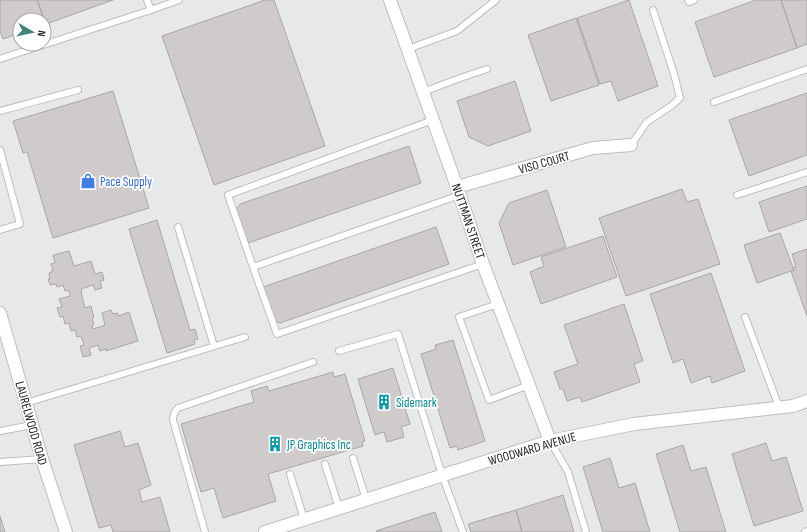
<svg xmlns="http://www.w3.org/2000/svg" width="807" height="532" viewBox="0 0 807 532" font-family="'Sofia Sans Condensed',sans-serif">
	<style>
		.building { fill: #cecbca; stroke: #aaa7a6 }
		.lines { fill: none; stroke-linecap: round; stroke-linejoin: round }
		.lane-casing { stroke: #bdbec0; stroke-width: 8 }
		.street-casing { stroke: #bdbec0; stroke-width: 14 }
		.lane { stroke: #fff; stroke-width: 6 }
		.street { stroke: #fff; stroke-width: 12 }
		.labels { text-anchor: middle; stroke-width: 3.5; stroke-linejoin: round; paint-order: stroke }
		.street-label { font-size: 13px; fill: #232324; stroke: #fff }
		.shop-label { font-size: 13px; fill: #366cbe; stroke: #fff; text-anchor: start }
		.culture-label { font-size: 13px; fill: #0d838f; stroke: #fff; text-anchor: start }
	</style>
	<rect width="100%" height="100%" fill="#e7e8ea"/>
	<!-- building -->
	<path class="building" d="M 0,0 L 37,0 L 46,24 L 44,25 L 44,20 L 20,20 L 20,33 L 3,39 L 0,31 Z
		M 37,0 L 113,0 L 46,24 Z
		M 265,0 L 274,0 L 325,146 L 214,185 L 162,36 Z
		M 629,0 L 658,86 L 618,101 L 611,81 L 600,84 L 577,18 Z
		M 756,0 L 781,0 L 797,48 L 714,77 L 695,22 Z
		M 781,0 L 807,0 L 807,44 L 797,48 Z
		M 576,18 L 599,85 L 551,101 L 528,35 Z
		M 515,81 L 531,131 L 488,146 L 469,137 L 457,101 Z
		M 113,91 L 149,208 L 53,238 L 27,152 L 23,153 L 13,121 Z
		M 807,93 L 807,155 L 749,176 L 729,120 Z
		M 409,146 L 421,183 L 248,243 L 235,211 L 240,204 Z
		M 807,186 L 807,219 L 769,232 L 759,202 Z
		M 682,189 L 687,202 L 698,199 L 720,264 L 626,296 L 599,218 Z
		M 547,190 L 566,247 L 513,265 L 499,223 L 509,203 Z
		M 157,220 L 190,330 L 195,329 L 198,339 L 194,340 L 195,344 L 167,353 L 129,229 Z
		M 436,227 L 449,264 L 280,323 L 274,320 L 263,287 Z
		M 780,233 L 794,270 L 757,283 L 744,245 Z
		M 603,236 L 617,277 L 541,304 L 530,272 L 544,266 L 541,257 Z
		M 807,249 L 807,316 L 791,271 L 794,270 L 793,268 L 796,267 L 792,254 Z
		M 69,251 L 74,266 L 91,261 L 95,274 L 102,272 L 104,280 L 100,281 L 102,288 L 95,290 L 93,285 L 81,289 L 82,292 L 81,292 L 85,308 L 91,306 L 94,317 L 92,318 L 94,324 L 92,325 L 93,329 L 105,325 L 102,313 L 111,310 L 113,314 L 118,313 L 118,316 L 129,312 L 138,341 L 106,351 L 106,349 L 100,351 L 98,345 L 89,348 L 91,355 L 83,357 L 80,346 L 84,345 L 81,336 L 77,337 L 75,330 L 71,331 L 69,323 L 65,324 L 63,316 L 60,317 L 57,308 L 62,307 L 59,299 L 70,296 L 69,290 L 65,291 L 63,285 L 57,287 L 56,284 L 50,285 L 48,279 L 50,279 L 49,273 L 53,271 L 51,264 L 55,263 L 53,255 Z
		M 711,273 L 745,371 L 712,383 L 710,376 L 691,383 L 683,359 L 673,363 L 650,294 Z
		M 624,304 L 643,361 L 634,364 L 640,382 L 582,402 L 580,397 L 567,401 L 563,389 L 560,389 L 554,372 L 578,364 L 564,325 Z
		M 453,340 L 485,441 L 458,450 L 457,446 L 450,448 L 421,354 L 436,349 L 435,345 Z
		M 393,368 L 410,424 L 401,427 L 404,437 L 387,442 L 384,432 L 375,435 L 358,379 Z
		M 333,372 L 334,377 L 345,374 L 365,441 L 362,442 L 363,446 L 268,474 L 276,501 L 223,518 L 214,488 L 201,492 L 181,424 L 254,402 L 251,391 L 267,386 L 269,391 Z
		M 120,431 L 125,447 L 138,443 L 151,485 L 139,490 L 142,502 L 160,497 L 170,532 L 113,532 L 111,525 L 99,528 L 74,445 Z
		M 766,443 L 772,461 L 786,457 L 803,511 L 754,526 L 732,454 Z
		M 683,445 L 691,471 L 706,467 L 726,532 L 680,532 L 656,454 Z
		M 610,458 L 619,488 L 635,483 L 650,532 L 603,532 L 583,467 Z
		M 563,495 L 574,532 L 522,532 L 516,510 Z
		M 516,510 L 522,532 L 471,532 L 468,524 Z
		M 435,512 L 442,532 L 377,532 L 376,531 Z
		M 0,516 L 5,532 L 0,532 Z"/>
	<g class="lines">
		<!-- lane casing -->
		<g class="lane-casing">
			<path id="lane" d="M 147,0 L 151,10 L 179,0
				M 688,0 L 689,2 L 694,0
				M 408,49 L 457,31 L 496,0
				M 0,59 L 151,10
				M 423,92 L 463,77 L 487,69
				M 714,102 L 807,69
				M 0,111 L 78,90
				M 631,145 L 647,122 L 671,106 L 680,98 L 674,74 L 653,10
				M 0,150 L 20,224 L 0,230
				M 460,195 L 253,267 L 277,334 L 483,264
				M 737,195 L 807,172
				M 178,227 L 214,346
				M 253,267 L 228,195 L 433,120
				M 498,304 L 459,317 L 489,400 L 529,385
				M 745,317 L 779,407
				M 339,351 L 398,334 L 442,475 L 463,532
				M 26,403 L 245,337
				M 0,431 L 32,425
				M 550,441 L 568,472 L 586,532
				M 353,458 L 366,499
				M 0,462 L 42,459
				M 325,464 L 339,508
				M 290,474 L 304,519
				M 205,532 L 173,420 C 173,415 174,412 178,408 L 313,362
				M 805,532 L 807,531"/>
		</g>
		<!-- street casing -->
		<g class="street-casing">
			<path id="street" d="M 390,0 L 457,187 L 483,264 L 550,441
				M 457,187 L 593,148 L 631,145
				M 0,313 L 42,459 L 66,532
				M 265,532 L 550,441 L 634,424 L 793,406 L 807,401"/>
		</g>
		<!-- lane -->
		<use href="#lane" class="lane"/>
		<!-- street -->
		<use href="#street" class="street"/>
	</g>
	<!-- icons -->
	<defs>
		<g id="shop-bare" transform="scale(1.2)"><path d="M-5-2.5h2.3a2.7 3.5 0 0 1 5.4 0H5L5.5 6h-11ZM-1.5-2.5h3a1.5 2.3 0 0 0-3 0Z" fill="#3f7fe0" stroke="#fff" stroke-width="2.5" paint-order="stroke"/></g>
		<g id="building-bare" transform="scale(1.2)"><path d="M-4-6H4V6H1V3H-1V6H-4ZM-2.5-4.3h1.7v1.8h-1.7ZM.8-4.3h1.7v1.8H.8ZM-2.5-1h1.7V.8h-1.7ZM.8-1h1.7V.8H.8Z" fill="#0f9aa8" stroke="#fff" stroke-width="2.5" paint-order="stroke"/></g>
	</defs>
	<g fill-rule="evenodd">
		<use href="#shop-bare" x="88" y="181"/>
		<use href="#building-bare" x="384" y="402"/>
		<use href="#building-bare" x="275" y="444"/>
	</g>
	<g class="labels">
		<!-- street labels -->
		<g class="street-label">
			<text transform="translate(544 162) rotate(-16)" y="5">VISO COURT</text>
			<text transform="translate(469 221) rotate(71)" y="5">NUTTMAN STREET</text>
			<text transform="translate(32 423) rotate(74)" y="5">LAURELWOOD ROAD</text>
			<text transform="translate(532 448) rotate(-16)" y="5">WOODWARD AVENUE</text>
		</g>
		<!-- shop labels -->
		<g class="shop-label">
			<text x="100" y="186">Pace Supply</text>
		</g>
		<!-- culture labels -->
		<g class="culture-label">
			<text x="396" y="407">Sidemark</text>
			<text x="287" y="449">JP Graphics Inc</text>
		</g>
	</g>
	<!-- north arrow -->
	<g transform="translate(32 32) rotate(99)"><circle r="19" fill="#ffffff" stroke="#a7a7a7"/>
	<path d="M0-3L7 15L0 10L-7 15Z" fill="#3f847a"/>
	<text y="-6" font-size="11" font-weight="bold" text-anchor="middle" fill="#232324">N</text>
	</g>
</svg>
